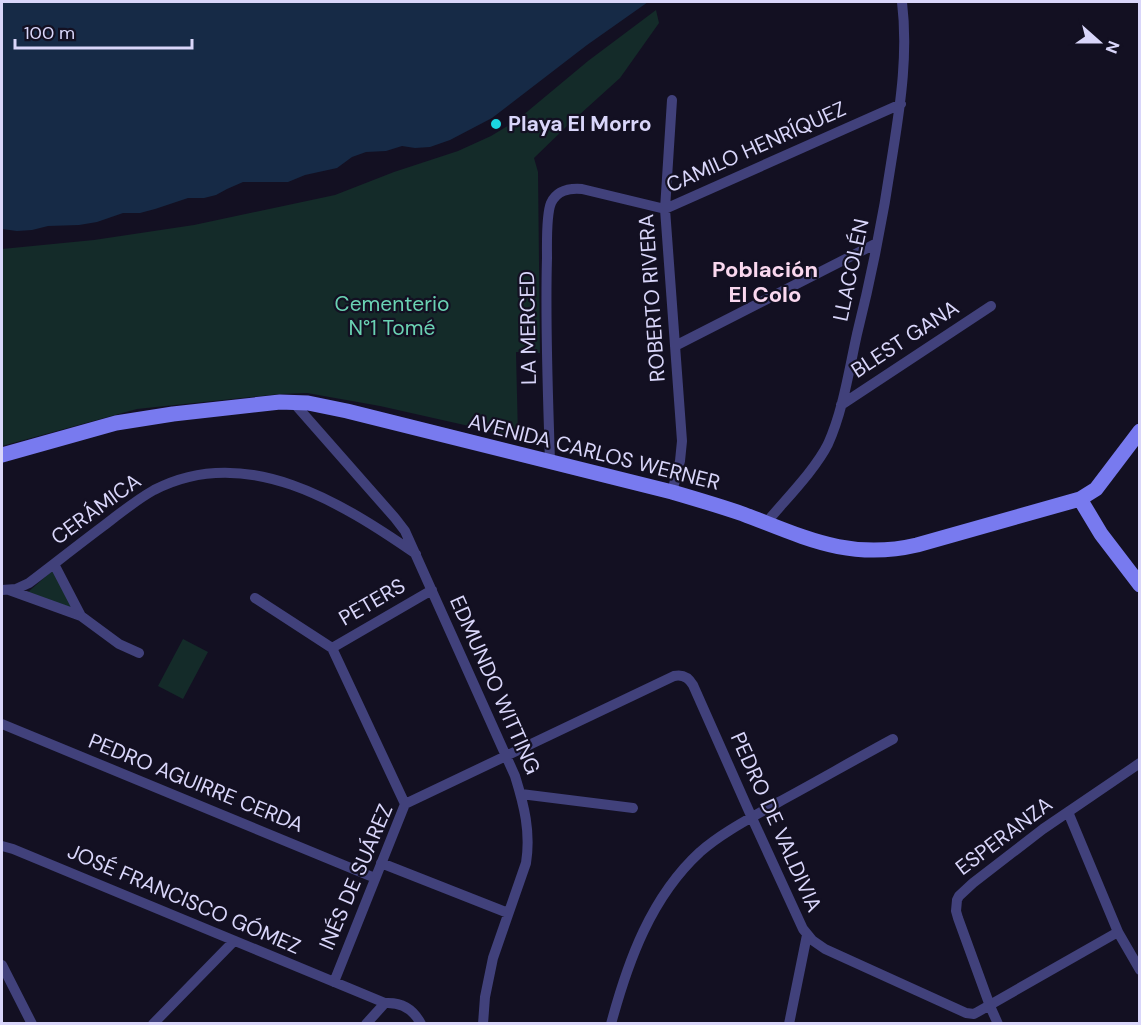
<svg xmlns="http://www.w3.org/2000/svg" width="1141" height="1025" viewBox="0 0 1141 1025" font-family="'DM Sans',sans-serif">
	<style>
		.green { fill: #142b29 }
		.water { fill: #162a46 }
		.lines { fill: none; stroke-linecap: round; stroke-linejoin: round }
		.street { stroke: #41417b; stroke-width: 10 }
		.secondary { stroke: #787aef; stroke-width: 15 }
		.poi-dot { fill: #1bd6e1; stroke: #131022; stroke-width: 2 }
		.labels { text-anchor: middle; stroke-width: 4.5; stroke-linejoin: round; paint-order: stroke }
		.poi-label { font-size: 21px; font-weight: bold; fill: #d9d6fa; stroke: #131022; text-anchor: start }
		.street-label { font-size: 21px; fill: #d9d6fa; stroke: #131022 }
		.park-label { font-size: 21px; fill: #6ad2b3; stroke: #131022 }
		.neighbourhood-label { font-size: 22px; font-weight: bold; fill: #fad8ef; stroke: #131022 }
	</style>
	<rect width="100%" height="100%" fill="#131022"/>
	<!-- green -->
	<path class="green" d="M 656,10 L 659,23 L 620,78 L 568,125 L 534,158 L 538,172 L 540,353 L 516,352 L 518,437 L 380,406 L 307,393 L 280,394 L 137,409 L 2,446 L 2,249 L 94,240 L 194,225 L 335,195 L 394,172 L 458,151 L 491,136 L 516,121 L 588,61 Z
		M 53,570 L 73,606 L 70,610 L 27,593 Z
		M 183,639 L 208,652 L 183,699 L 158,686 Z"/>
	<!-- water -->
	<path class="water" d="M 2,2 L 648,2 L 587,45 L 492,118 L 450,140 L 430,147 L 415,148 L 402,146 L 386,151 L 366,152 L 352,157 L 337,168 L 305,175 L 288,182 L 243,182 L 227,189 L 216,195 L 204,198 L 188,198 L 155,209 L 140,213 L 123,213 L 97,222 L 79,225 L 48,226 L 32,230 L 17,231 L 2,229 Z"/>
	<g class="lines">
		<!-- street -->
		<path class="street" d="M 675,346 L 877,243
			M 293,402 L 395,518 L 405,531 L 515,776 C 524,805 531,832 526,863 L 493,958 L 485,997 L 483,1024
			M 841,405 L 991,306
			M 550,462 C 548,394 545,326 547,258 C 547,244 546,215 551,203 C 557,190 569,188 582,189 L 665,209 L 901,104
			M 672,492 L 680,461 L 682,441 L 665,209 L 672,100
			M 766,523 C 785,500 815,470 828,444 C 843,411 849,370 857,334 C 872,274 884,213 893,151 C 901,101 908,52 902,2
			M 54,564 L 81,616
			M 2,590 L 16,589 L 29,583 C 54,564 78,545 102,527 C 119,514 136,500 154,490 C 246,442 342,503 416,554
			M 9,590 L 81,616 L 119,644 L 139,653
			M 255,598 L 332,648 L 405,804
			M 332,648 L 432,590
			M 2,724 L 375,878
			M 521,794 L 633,808
			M 1068,812 L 1118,932 L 1140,970
			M 2,846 L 13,849 L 385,1003 C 401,1002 413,1008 421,1024
			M 381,863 L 508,913
			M 2,965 L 32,1024
			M 334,982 L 405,804 L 674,676 C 683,674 689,678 693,685 L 752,818 L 803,929 L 812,940 L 825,949 L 966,1013 L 974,1014 L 1118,932
			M 153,1024 L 234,941
			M 366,1024 L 385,1003
			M 611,1024 C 628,961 651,897 700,852 C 723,832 751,818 777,803 C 816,782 854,760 893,739
			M 789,1024 L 807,935
			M 998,1024 L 990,1006 L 958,918 L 956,911 L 957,900 L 959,896 L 973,883 L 1043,829 L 1140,763"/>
		<!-- secondary -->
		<path class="secondary" d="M 2,455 L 116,423 L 173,414 L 280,402 L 308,403 L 347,411 L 672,492 C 696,499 720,506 743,514 C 804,537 849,561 917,545 L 1080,499 L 1096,489 L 1140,431
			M 1080,499 L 1101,534 L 1140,585"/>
	</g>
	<!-- markers -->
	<circle class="poi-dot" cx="496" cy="124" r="6"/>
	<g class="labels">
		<!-- poi labels -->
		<g class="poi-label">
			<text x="508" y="131">Playa El Morro</text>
		</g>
		<!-- street labels -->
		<g class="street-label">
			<text transform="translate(756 147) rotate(-24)" y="7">CAMILO HENRÍQUEZ</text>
			<text transform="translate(851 270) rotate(-78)" y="7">LLACOLÉN</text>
			<text transform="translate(652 298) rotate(-94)" y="7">ROBERTO RIVERA</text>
			<text transform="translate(528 328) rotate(-91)" y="7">LA MERCED</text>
			<text transform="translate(905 339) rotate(-33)" y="7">BLEST GANA</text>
			<text transform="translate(594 452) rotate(14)" y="7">AVENIDA CARLOS WERNER</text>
			<text transform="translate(96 509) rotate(-36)" y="7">CERÁMICA</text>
			<text transform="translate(372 602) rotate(-30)" y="7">PETERS</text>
			<text transform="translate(495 685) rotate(66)" y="7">EDMUNDO WITTING</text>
			<text transform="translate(196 783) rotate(22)" y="7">PEDRO AGUIRRE CERDA</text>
			<text transform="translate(776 822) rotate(66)" y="7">PEDRO DE VALDIVIA</text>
			<text transform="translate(1004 836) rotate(-37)" y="7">ESPERANZA</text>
			<text transform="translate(356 877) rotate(-67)" y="7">INÉS DE SUÁREZ</text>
			<text transform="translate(184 899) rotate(23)" y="7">JOSÉ FRANCISCO GÓMEZ</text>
		</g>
		<!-- park labels -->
		<g class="park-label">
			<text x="392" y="311">Cementerio<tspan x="392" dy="24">N°1 Tomé</tspan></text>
		</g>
		<!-- neighbourhood labels -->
		<g class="neighbourhood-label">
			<text x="765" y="277">Población<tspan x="765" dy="25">El Colo</tspan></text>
		</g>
	</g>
	<!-- border -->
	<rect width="1141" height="1025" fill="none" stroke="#d9d6fa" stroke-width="6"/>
	<!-- north arrow -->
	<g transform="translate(1099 42) rotate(111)" stroke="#131022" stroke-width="4.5" paint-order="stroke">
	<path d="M0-4.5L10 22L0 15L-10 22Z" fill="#d9d6fa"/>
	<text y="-9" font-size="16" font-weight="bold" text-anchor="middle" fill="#d9d6fa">N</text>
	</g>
	<!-- scale -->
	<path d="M15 39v9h177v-9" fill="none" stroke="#d9d6fa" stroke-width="3"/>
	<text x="24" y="39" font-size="18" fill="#d9d6fa" stroke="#131022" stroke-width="4.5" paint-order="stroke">100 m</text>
</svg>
